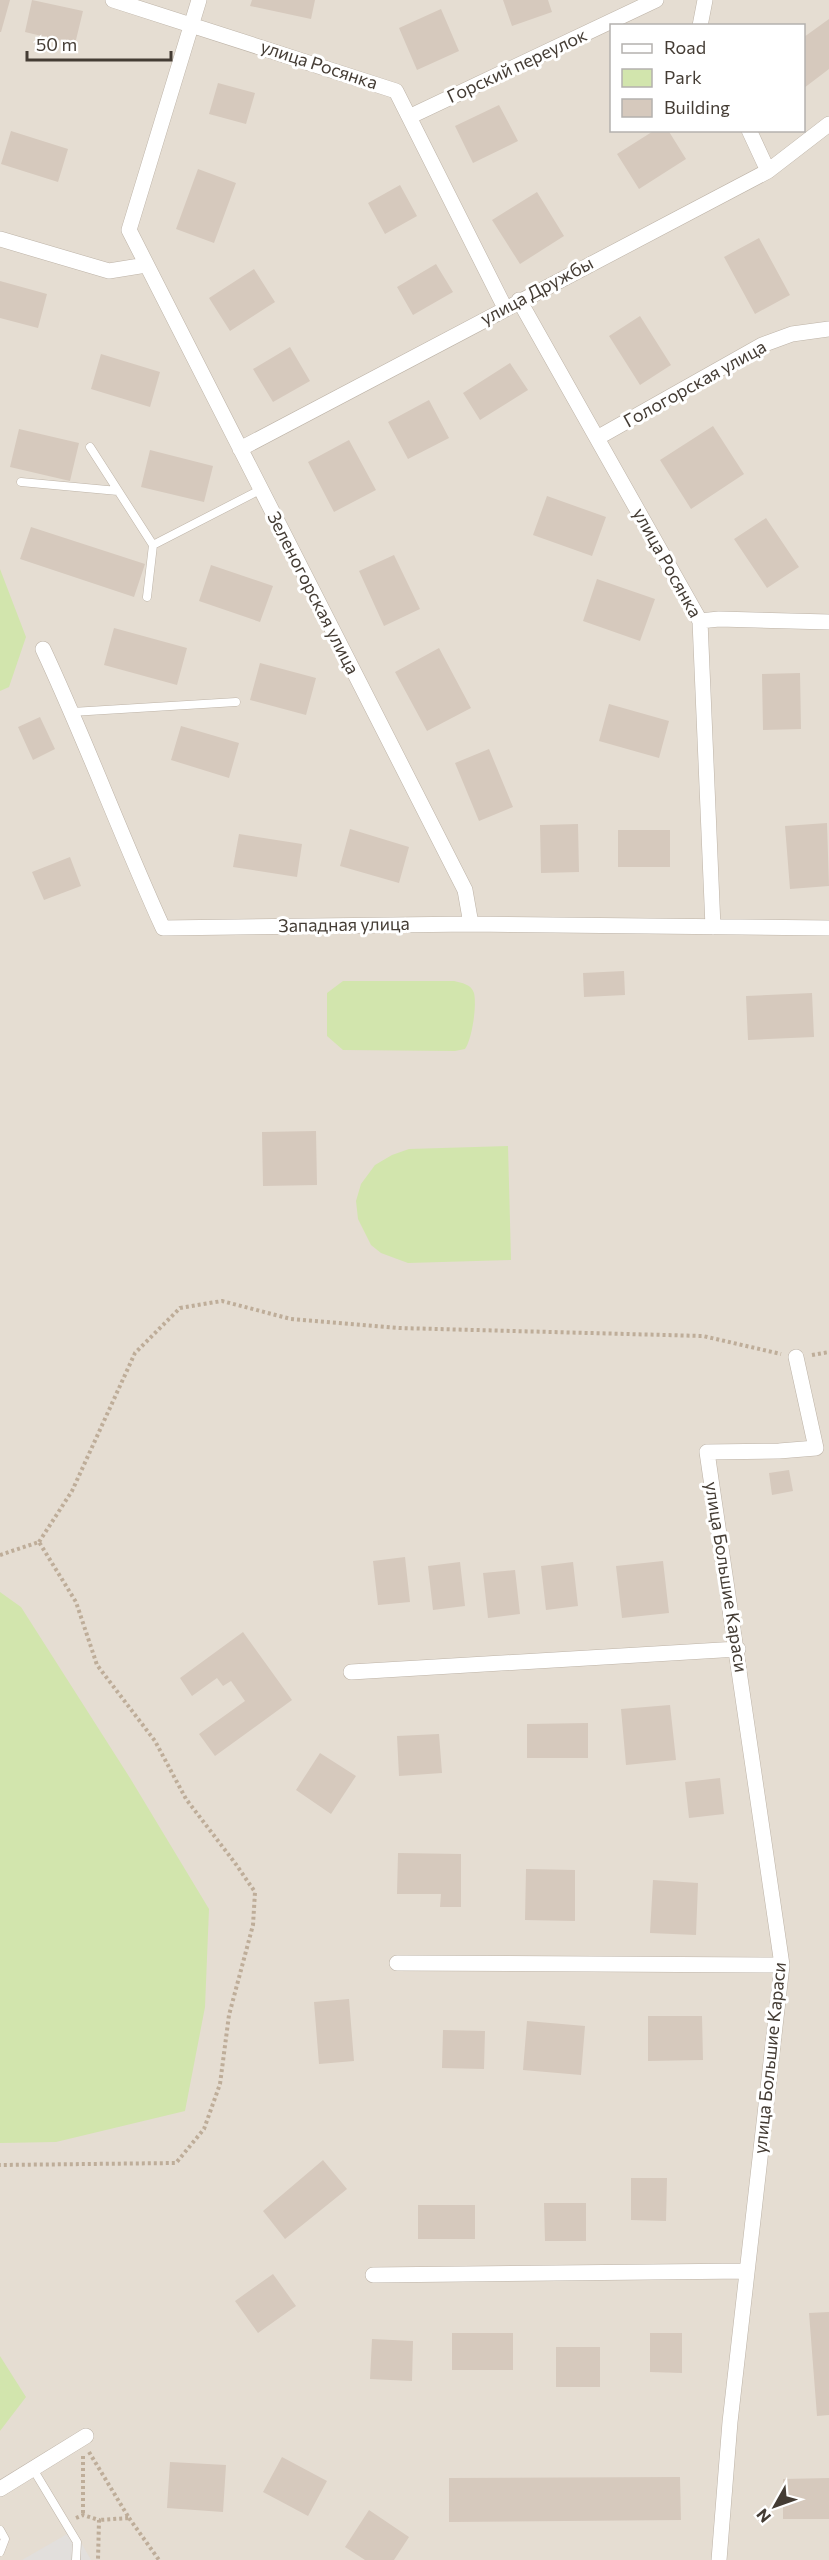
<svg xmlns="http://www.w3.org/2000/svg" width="829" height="2560" viewBox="0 0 829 2560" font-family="Commissioner,sans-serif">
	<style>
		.residential { fill: #e5ddd2; fill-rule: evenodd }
		.green { fill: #d2e5ad }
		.parking { fill: #e2dfdc }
		.building { fill: #d6c9bd }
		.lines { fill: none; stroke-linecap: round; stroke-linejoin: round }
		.service-casing { stroke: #bdb3a7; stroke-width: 9 }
		.minor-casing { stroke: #bdb3a7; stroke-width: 16 }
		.path { stroke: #bead99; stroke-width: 4; stroke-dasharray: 3 3; stroke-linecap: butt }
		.service { stroke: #fff; stroke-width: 8 }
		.minor { stroke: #fff; stroke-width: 15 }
		.labels { text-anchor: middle; stroke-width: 6; stroke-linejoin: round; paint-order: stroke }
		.street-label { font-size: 18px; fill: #443c34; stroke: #fff }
	</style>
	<rect width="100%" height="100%" fill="#f2ece4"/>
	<!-- residential -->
	<path class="residential" d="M 0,0 L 829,0 L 829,2560 L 0,2560 ZM 612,26 L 804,26 L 804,130 L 612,130 Z"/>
	<!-- green -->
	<path class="green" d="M 0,569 L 26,637 L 9,687 L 0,691 Z
		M 343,981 L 454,981 C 462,983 471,984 474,993 C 477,1006 472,1039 465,1049 L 455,1051 L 343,1050 L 327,1036 L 327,993 Z
		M 508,1146 L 511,1260 L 408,1263 L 381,1253 L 371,1245 L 358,1219 L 356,1201 L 361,1184 L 375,1165 L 392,1155 L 409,1149 Z
		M 0,1592 L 21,1607 L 130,1778 L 209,1909 L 205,2007 L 185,2111 L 56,2142 L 0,2143 Z
		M 0,2356 L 26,2397 L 0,2431 Z"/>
	<!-- parking -->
	<path class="parking" d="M 74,2530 L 91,2560 L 22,2560 Z"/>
	<!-- building -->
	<path class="building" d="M 0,0 L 10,0 L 1,32 L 0,32 Z
		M 32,0 L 83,11 L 75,44 L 25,32 Z
		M 252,0 L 315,0 L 311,19 L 250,6 Z
		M 503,0 L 548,0 L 552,12 L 512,26 Z
		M 441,9 L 459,51 L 417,70 L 399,28 Z
		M 829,19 L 829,69 L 804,88 L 804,37 Z
		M 218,83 L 255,93 L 246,124 L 209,114 Z
		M 499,105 L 518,141 L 473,163 L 455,126 Z
		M 655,130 L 668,130 L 686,159 L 639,189 L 617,154 Z
		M 11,131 L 68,149 L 58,182 L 1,164 Z
		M 198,169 L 236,183 L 214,243 L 176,229 Z
		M 400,185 L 417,216 L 385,234 L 368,203 Z
		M 537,192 L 564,236 L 520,264 L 492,220 Z
		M 759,238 L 790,295 L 755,314 L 724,257 Z
		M 436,264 L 453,292 L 413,315 L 397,287 Z
		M 254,269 L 275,302 L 230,331 L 209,298 Z
		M 0,281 L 47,294 L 38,328 L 0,318 Z
		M 640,316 L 671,365 L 640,385 L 609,336 Z
		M 290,347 L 310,381 L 273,402 L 253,369 Z
		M 101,354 L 160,372 L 150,407 L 91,389 Z
		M 510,363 L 528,390 L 480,420 L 463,393 Z
		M 429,400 L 449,438 L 408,459 L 388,422 Z
		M 713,426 L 744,474 L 691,509 L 660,460 Z
		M 19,429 L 79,443 L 70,481 L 10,467 Z
		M 349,440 L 376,490 L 334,512 L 308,462 Z
		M 150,450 L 213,466 L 204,502 L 141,487 Z
		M 547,496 L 606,517 L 592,556 L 533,535 Z
		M 766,518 L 799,567 L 767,588 L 734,539 Z
		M 31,527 L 145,564 L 134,597 L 20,559 Z
		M 394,555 L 420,609 L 384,626 L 359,571 Z
		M 211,565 L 273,586 L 260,622 L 199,601 Z
		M 597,579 L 655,599 L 640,641 L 583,621 Z
		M 114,628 L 187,648 L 177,685 L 104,665 Z
		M 439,648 L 471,708 L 427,731 L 395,672 Z
		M 260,663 L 316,678 L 306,715 L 250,700 Z
		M 800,673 L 801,729 L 763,730 L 762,674 Z
		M 609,704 L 669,721 L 659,758 L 599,741 Z
		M 40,717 L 55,749 L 33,760 L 18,727 Z
		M 181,726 L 239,743 L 229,778 L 171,760 Z
		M 489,749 L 513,807 L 479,821 L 455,763 Z
		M 827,823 L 829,886 L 790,889 L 785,826 Z
		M 578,824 L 579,872 L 541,873 L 540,825 Z
		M 350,829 L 409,847 L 399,883 L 340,866 Z
		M 618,830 L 670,830 L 670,867 L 618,867 Z
		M 239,834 L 302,844 L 297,877 L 233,867 Z
		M 70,857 L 81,886 L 44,900 L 32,872 Z
		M 624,971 L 625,995 L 584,997 L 583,973 Z
		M 812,993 L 814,1037 L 748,1040 L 746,996 Z
		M 316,1131 L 317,1185 L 263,1186 L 262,1132 Z
		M 789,1470 L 793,1491 L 772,1495 L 769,1473 Z
		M 405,1557 L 410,1602 L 378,1605 L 373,1561 Z
		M 663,1561 L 669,1613 L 622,1618 L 616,1566 Z
		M 460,1562 L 465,1606 L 433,1610 L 428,1566 Z
		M 573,1562 L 578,1606 L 546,1610 L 541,1566 Z
		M 515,1570 L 520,1614 L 488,1618 L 483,1573 Z
		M 243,1632 L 292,1700 L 215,1756 L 199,1734 L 245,1701 L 231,1681 L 223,1686 L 217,1678 L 192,1696 L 180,1678 Z
		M 670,1705 L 676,1760 L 626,1765 L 621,1709 Z
		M 588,1723 L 588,1758 L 527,1758 L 527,1724 Z
		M 439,1734 L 442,1773 L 399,1776 L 397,1736 Z
		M 320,1753 L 356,1776 L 331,1814 L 296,1790 Z
		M 720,1778 L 724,1814 L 689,1818 L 685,1782 Z
		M 398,1853 L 461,1854 L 461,1907 L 440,1907 L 441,1894 L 397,1894 Z
		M 526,1869 L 575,1870 L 575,1921 L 525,1920 Z
		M 653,1880 L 698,1883 L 696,1935 L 650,1933 Z
		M 349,1999 L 354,2061 L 319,2064 L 314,2002 Z
		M 648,2016 L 702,2016 L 703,2060 L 648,2061 Z
		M 527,2021 L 585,2026 L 581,2075 L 523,2070 Z
		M 443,2030 L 485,2031 L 484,2069 L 442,2068 Z
		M 323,2160 L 347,2189 L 285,2239 L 263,2211 Z
		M 631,2178 L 667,2178 L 666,2221 L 631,2220 Z
		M 544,2203 L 586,2203 L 586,2241 L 545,2241 Z
		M 418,2205 L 475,2205 L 475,2239 L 418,2239 Z
		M 273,2274 L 296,2306 L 258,2333 L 235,2301 Z
		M 829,2312 L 829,2415 L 817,2416 L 809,2313 Z
		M 452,2333 L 513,2333 L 513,2370 L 452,2370 Z
		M 650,2333 L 682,2333 L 682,2373 L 650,2372 Z
		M 372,2339 L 413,2341 L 412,2381 L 370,2379 Z
		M 556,2347 L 600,2347 L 600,2387 L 556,2387 Z
		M 282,2457 L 327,2481 L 308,2516 L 263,2492 Z
		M 170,2462 L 226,2465 L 223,2512 L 167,2508 Z
		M 680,2477 L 681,2520 L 449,2522 L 449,2478 Z
		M 829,2478 L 829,2519 L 783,2519 L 783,2479 Z
		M 369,2510 L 409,2537 L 394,2560 L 365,2560 L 345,2547 Z"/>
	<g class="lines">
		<!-- service casing -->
		<g class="service-casing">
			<path id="service" d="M 90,447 L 153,545
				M 21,482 L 118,491
				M 147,597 L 153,545 L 260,490
				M 72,712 L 236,702
				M 33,2469 L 77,2542 L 76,2560
				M 0,2530 L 5,2539 L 0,2552"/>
		</g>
		<!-- minor casing -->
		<g class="minor-casing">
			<path id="minor" d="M 113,0 L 396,91 L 505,308
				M 199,0 L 129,230 L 465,890 L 471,924
				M 700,26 L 705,0
				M 411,116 L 656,0
				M 749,130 L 768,171
				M 0,239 L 109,271 L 146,265
				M 519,300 L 700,621 L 713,927
				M 597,438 L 762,345 L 792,334 L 829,329
				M 240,449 L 768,171 L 829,124
				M 700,621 L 719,619 L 829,622
				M 43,649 C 86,741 121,836 163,928 L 471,924 L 829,928
				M 351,1672 L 738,1649
				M 397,1963 L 782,1965
				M 373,2275 L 747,2271
				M 0,2489 L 86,2436
				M 719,2560 L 730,2422 L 782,1965 L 707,1452 L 779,1451 L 816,1448 L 796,1357"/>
		</g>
		<!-- path -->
		<path class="path" d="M 812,1355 L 829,1352
			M 39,1542 L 72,1491 L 135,1353 L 180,1308 L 222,1301 L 291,1319 L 399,1328 L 703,1336 L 781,1354
			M 0,1555 L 39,1542 L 76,1602 L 97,1665 L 155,1741 L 186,1799 L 235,1863 L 255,1892 L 253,1925 L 229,2015 L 220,2084 L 204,2129 L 176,2163 L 0,2165
			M 89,2452 L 129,2518 L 99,2520
			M 83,2456 L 83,2515
			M 76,2518 L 83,2515 L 99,2520 L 98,2560
			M 129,2518 L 159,2560"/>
		<!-- service -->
		<use href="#service" class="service"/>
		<!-- minor -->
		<use href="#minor" class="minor"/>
	</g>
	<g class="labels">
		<!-- street labels -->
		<g class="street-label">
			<text transform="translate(319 65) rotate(18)" y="6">улица Росянка</text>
			<text transform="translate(517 66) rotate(-25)" y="6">Горский переулок</text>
			<text transform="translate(537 291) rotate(-28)" y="6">улица Дружбы</text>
			<text transform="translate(695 384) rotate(-29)" y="6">Гологорская улица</text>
			<text transform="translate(667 563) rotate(61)" y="6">улица Росянка</text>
			<text transform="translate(313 593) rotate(63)" y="6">Зеленогорская улица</text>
			<text transform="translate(344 925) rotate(-1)" y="6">Западная улица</text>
			<text transform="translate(726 1577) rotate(81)" y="6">улица Большие Караси</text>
			<text transform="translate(770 2058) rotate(-84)" y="6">улица Большие Караси</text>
		</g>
	</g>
	<!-- legend -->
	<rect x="610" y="24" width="195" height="108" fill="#ffffff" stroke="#b4b1ae" stroke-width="1.5"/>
	<rect x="622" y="44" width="30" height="9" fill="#ffffff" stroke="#b4b1ae" stroke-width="1.5"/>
	<text x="664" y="54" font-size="18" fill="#443c34">Road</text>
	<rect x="622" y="69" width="30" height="18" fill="#d2e5ad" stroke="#b4b1ae" stroke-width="1.5"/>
	<text x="664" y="84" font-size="18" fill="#443c34">Park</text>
	<rect x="622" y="99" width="30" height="18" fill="#d6c9bd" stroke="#b4b1ae" stroke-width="1.5"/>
	<text x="664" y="114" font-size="18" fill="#443c34">Building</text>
	<!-- north arrow -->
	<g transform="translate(775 2506) rotate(230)" stroke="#ffffff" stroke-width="4.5" paint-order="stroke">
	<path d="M0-4.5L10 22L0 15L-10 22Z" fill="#443c34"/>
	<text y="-9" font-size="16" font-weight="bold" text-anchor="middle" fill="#443c34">N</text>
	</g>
	<!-- scale -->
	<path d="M27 51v9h144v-9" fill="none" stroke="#443c34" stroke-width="3"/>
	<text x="36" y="51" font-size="18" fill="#443c34" stroke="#ffffff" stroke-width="4.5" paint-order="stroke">50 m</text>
</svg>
